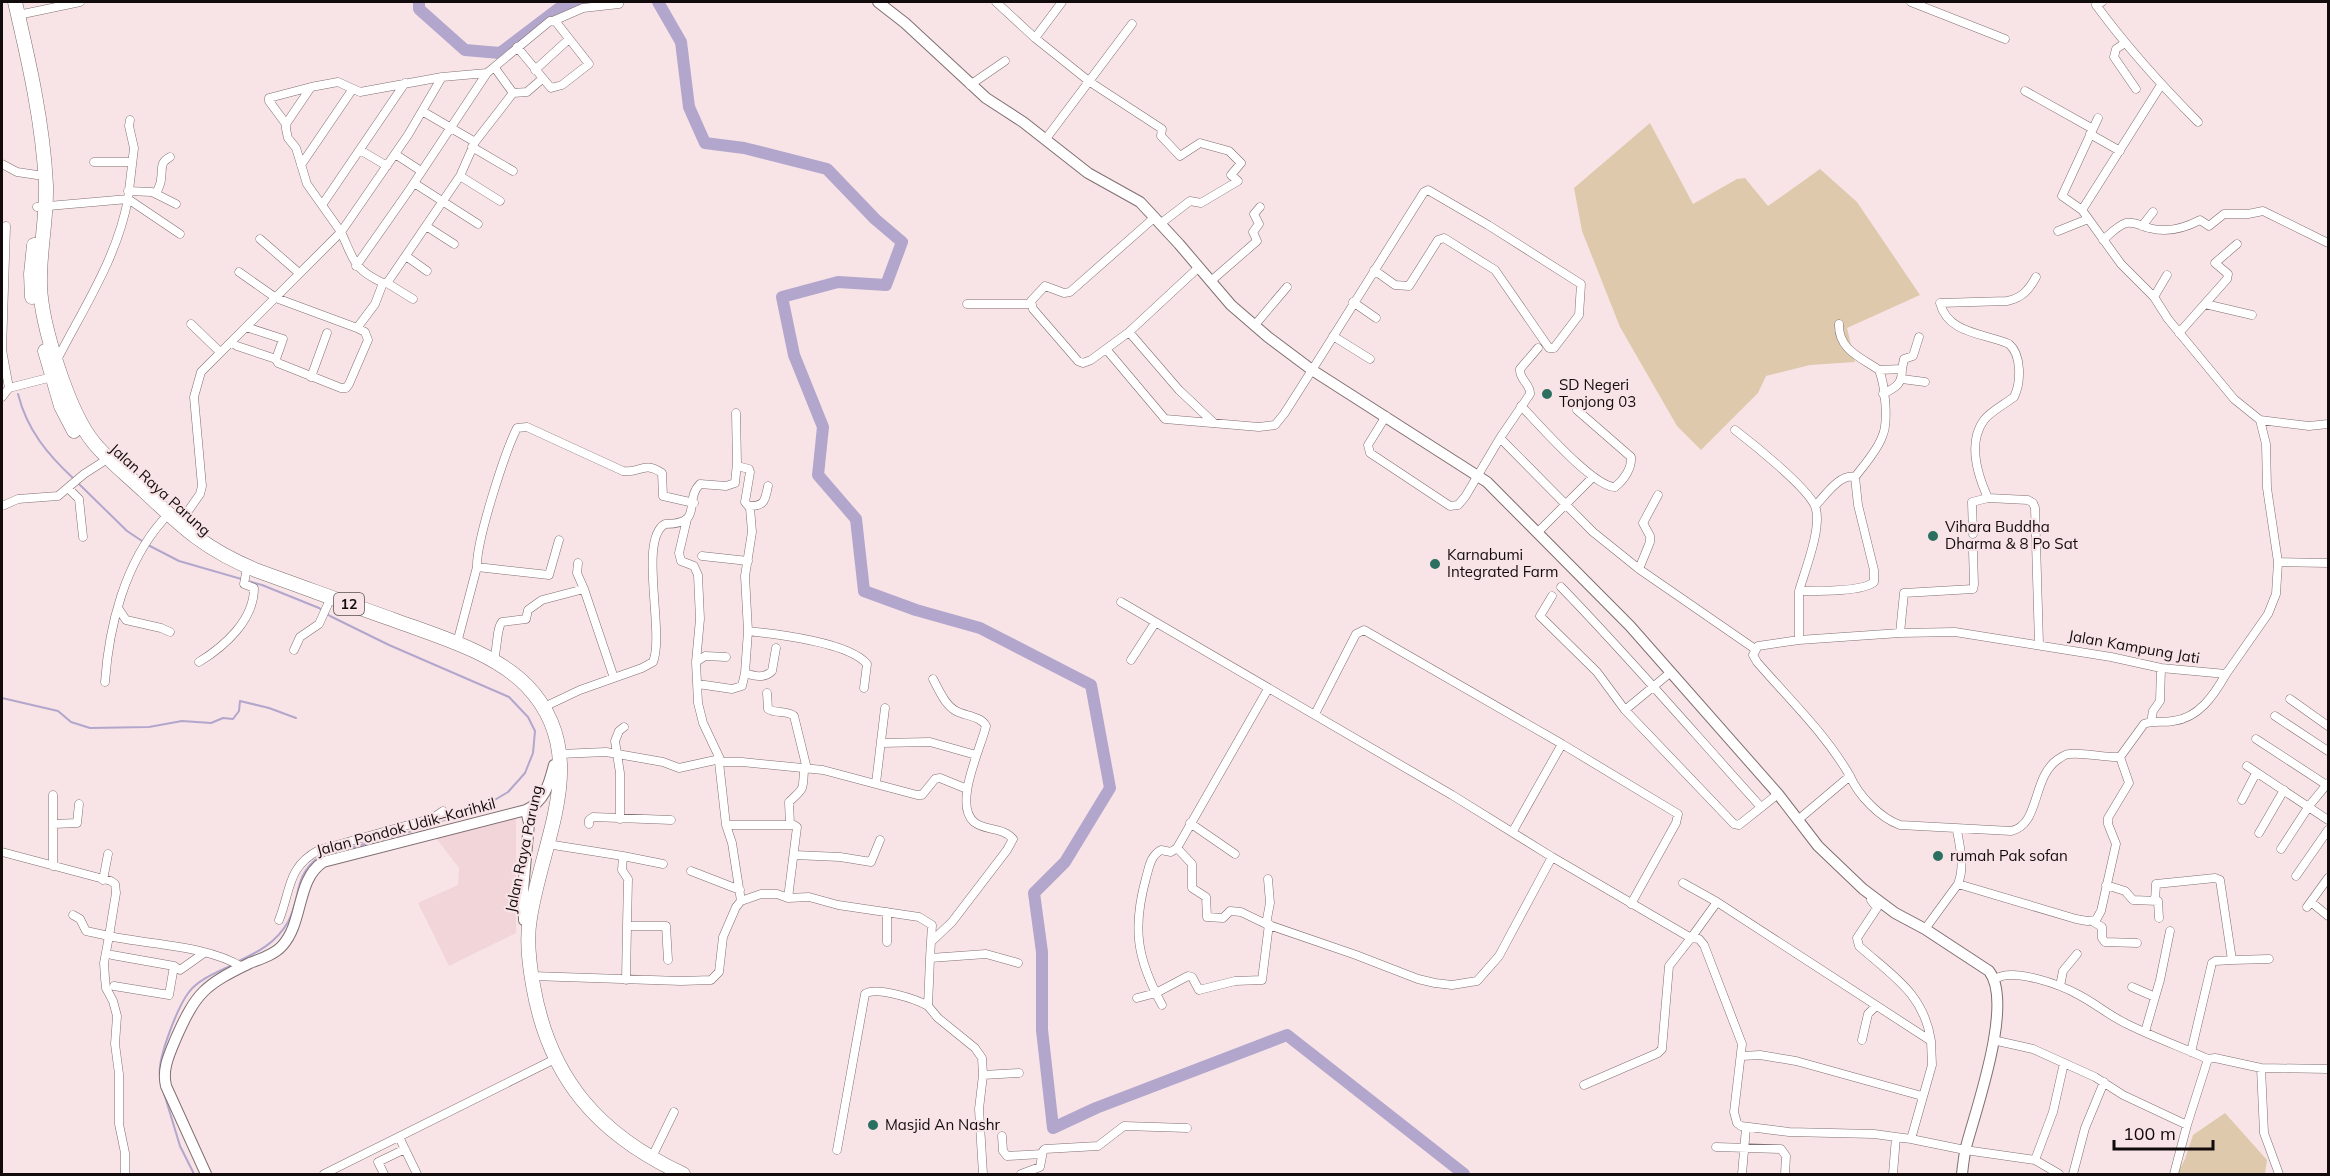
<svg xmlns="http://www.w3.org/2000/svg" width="2330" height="1176" viewBox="0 0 2330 1176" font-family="Mulish,sans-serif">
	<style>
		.built { fill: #f1d5d9 }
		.green { fill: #dec9ac }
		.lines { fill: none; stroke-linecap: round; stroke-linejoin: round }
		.stream { stroke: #b2a6cc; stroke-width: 2 }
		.river { stroke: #b2a6cc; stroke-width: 12 }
		.street-casing { stroke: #806f71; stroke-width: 9 }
		.secondary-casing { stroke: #806f71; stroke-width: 12 }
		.highway-casing { stroke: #806f71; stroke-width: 15 }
		.street { stroke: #fff; stroke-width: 8 }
		.secondary { stroke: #fff; stroke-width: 10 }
		.highway { stroke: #fff; stroke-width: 14 }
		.poi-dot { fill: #2b6f61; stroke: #f8e4e7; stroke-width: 2 }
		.labels { text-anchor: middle; stroke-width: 4.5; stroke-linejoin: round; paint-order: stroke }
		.shield { fill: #f8e4e7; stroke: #574c4e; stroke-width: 1.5 }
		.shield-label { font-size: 14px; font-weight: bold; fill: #120b0c }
		.poi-label { font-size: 15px; fill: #120b0c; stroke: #f8e4e7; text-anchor: start }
		.street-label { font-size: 15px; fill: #120b0c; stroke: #f8e4e7 }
	</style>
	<rect width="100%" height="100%" fill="#f8e4e7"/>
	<!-- built -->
	<path class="built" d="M 516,816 L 516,933 L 449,966 L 418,903 L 458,885 L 459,868 L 436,838 Z"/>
	<!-- green -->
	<path class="green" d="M 1650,123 L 1693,204 L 1737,179 L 1745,178 L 1768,206 L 1820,169 L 1857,202 L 1920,295 L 1847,328 L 1855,362 L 1810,365 L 1766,376 L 1758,393 L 1701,450 L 1677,426 L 1620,327 L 1582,231 L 1574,188 Z
		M 2225,1113 L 2267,1160 L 2265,1174 L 2177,1174 L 2185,1159 L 2193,1135 Z"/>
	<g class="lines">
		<!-- stream -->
		<path class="stream" d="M 18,394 C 27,430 48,455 74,479
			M 78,483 L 127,531 L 148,545 L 179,561 L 262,585 L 319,608 L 330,616 L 389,645 L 509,697 L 528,717 L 535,731 L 533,753 L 525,773 L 508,792 L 483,807 L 409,832 L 320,856 C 292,877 302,896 288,922 C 276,943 258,952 237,962
			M 2,698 L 58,711 L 71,722 L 90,728 L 149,727 L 182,721 L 211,723 L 223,718 L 233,719 L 239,711 L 240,701 L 269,708 L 296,718
			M 160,1076 C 157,1059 178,1006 189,992 C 199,979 218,972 232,965
			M 163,1090 L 180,1146 L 194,1174"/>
		<!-- river -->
		<path class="river" d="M 419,2 L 419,9 L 465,50 L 500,53 L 558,9 L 597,2
			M 658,2 L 681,42 L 689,107 L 705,143 L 744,148 L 827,169 L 875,219 L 902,242 L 886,285 L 838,282 L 782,297 L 794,355 L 823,427 L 818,475 L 856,519 L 864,591 L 916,610 L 980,628 L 1091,685 L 1110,788 L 1065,862 L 1034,893 L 1042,952 L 1042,1030 L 1053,1128 L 1096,1108 L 1287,1035 L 1464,1174"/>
		<!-- street casing -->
		<g class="street-casing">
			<path id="street" d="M 996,2 L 1035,38 L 1090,82 L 1162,129 L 1161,136 L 1180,156 L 1200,143 L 1229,151 L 1241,163 L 1231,175 L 1238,181 L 1201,203 L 1190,201 L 1160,224
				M 1911,2 L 2005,39
				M 2102,2 L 2096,5 C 2127,47 2161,85 2198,122
				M 18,15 L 80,2
				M 553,21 L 583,8 L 619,4
				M 1035,38 L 1062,2
				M 2125,43 L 2116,49 L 2114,57 L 2136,89
				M 535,70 L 569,39
				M 970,85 L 1005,61
				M 2025,91 L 2093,129
				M 513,93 L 527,92 L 542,79
				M 422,111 L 475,142
				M 286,124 L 269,101 L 269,98 L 311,87
				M 2090,134 L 2120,151
				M 1045,140 L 1132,24
				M 472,147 L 513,171
				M 360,150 L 387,166
				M 395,154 L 421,171
				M 94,162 L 131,162
				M 2,164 L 17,172 L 37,175
				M 301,165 L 352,90
				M 460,176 L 500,201
				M 414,183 L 478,224
				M 128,191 L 152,192 L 176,204
				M 156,194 C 158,189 161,184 161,179 C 163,168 159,163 170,157
				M 322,205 L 405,83
				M 37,207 L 128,199 L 134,148 L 129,126 L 130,120
				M 2082,210 L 2161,85
				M 1155,217 L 1070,292 L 1064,293 L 1045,286 L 1031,301 L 1033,309 L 1078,361 L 1083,363 L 1091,360 L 1129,332 L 1199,267
				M 6,226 L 2,350 L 9,388
				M 426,226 L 454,244
				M 2142,226 L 2153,212
				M 2058,231 L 2088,219
				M 260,239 L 299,273
				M 2103,240 C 2110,234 2117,226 2126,223 C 2135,221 2141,226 2149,228 C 2167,233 2185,228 2200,220 L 2209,226 L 2224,214 L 2248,214 L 2263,211 L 2328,243
				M 406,256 L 427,271
				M 356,266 L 410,189 L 487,73
				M 239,272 L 276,298 L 357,328
				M 2036,277 C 2029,290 2022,298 2007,301 L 1940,303 C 1948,334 1984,333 2009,344 C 2022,355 2021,383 2014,397 C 2005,404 1991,411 1984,420 C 1967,443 1978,476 1988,498 L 2028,500 L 2033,503 L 2035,508 L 2039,644
				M 1211,281 L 1257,241 L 1253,232 L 1259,224 L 1254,214 L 1260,207
				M 383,283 L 387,283 L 460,176 L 475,142 L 513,93 L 495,68
				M 387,283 L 413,299
				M 2154,297 L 2167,275
				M 1353,302 L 1376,318
				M 967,304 L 1030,304
				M 2205,304 L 2252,315
				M 191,324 L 220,352
				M 1254,326 L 1287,287
				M 246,327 L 283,339 L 276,359 L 278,363 L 341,388 L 346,388 L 349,384 L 368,340 L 365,332 L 357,328 L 375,304 L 383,283 C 353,269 354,260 341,232 L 408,135 L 442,77
				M 1129,332 L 1179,390 L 1214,423
				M 2179,333 L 2227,279 L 2228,274 L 2215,263 L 2237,244
				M 1333,336 L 1370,359
				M 231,342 L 237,346 L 276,359
				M 1106,349 L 1165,419 L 1259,427 L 1275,425 L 1284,414 C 1331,341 1377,266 1424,192 L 1428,190 L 1488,225 L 1581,284 L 1579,315 L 1554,348 L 1549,348 L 1495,270 L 1444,238 L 1438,240 L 1409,286 L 1395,285 L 1374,270
				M 57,360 C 84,307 117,258 128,199 L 180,234
				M 1902,369 L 1904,359 L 1913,356 L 1919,337
				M 1879,370 L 1902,369 C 1902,385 1896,387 1883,394
				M 311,377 L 327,333
				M 1902,379 L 1925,382
				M 2,397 L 9,388 L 52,377
				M 1521,406 C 1539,424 1593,487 1615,487 C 1624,480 1632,468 1631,457 L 1577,410
				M 1386,416 L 1368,445 L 1370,453 L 1450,506 L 1458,505 L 1465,497 L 1500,438 L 1530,394 C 1531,384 1519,380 1520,369 L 1538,348
				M 2260,420 L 2309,426 L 2328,424
				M 1735,430 C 1752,443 1807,487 1815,506 C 1823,526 1805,570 1799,591
				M 1500,438 L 1593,532 L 1639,569 L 1755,649
				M 737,466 L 749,469 L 750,472 L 745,502 L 750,508 L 752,532 L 745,576 L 748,631 L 745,673
				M 68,488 L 79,499 L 83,537
				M 2,506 L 18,499 L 58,496 L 84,474 L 109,458
				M 750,506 C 765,506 765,500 768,486
				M 1815,506 C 1825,496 1840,473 1855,477 C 1864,465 1877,451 1882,437 C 1889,423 1885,385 1879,370 C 1862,358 1838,350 1839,324
				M 687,519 L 679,553 L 681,561 L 694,566 L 698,575 L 700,619 L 696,662 L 698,703 L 703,723 L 720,759 L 719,762 L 742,762 L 823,770 L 917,795 L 922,795 L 935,779 L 940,778 L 967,789
				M 179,524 L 200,494 L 202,486 L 194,397 L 201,372 L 341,232 L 307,184 L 296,148 L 288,138 L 286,129 L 286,124 L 311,87 L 338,82 L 360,92 L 442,77 L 487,73 L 550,21 L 556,22 L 589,64 L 562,85 L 551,88 L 517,47
				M 1538,532 L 1592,478
				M 1973,534 L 1972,502 L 1988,498
				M 702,556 L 748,561
				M 2278,562 L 2328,563
				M 477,567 C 476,541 505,452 517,428 L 527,427 L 623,471 C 640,474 643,460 662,473 L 663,496 L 694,503
				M 1639,569 L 1650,542 L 1650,536 L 1643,523 L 1658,495
				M 1561,587 C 1630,658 1694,733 1760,806
				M 584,589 L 614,678
				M 1552,596 L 1540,616 L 1597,672 L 1625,710 L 1671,672
				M 1121,602 L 1452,795 L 1552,857
				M 118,608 L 126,620 L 161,628 L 170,632
				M 748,631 C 776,634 849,642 867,664 L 864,688
				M 1900,633 L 1904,593 L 1973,589 L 1974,585 L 1973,550
				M 1799,640 L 1799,591 C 1816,591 1863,592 1874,582 L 1874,570 L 1858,505 L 1855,477
				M 457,643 L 477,567 L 549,575 L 559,540
				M 294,650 L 300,637 L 319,624 L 328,604
				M 1131,660 L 1155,623
				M 199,662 C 225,646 254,620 254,588 L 244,584 L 246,573
				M 493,662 C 498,649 496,629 502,622 L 526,619 L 528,610 L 542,600 L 584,589 L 577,573 L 578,563
				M 696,662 L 705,656 L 726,657
				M 105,682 C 109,625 125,563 163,520
				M 698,684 L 732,689 L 742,686 L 745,673 C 754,676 764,679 772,671 L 776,648
				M 767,693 L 768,709 C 776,714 787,710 794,716 L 807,769
				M 2290,699 L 2328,726
				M 544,707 L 580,690 L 642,668 L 653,662 C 665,633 638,539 665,524 C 705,524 683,501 700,484 L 726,486 L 735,483 L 737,463 L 736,413
				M 1625,710 L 1734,824 L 1739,825 L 1778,794
				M 1315,714 L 1356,634 L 1364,630 L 1562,744 L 1513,831
				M 2275,716 L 2328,751
				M 2151,722 L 2153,711 L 2160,701 L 2161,668
				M 2256,739 L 2328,786
				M 881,743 L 930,742 L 976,755
				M 1562,744 L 1678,814 L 1676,823 L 1631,904
				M 560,754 L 606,752 L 663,762 L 679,768 L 720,759
				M 2120,757 L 2144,724 C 2154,720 2163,723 2173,721 C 2199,718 2214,695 2226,674
				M 719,762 L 726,825 L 794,825 L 797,827 L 788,898
				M 2247,766 L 2328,820
				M 1850,776 C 1858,795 1880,818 1900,825 L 2011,831 C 2040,825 2032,778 2057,760 C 2060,758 2065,754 2069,754 C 2085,752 2104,758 2120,757
				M 876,783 L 885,708
				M 2242,800 L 2256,773
				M 620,819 L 620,773 L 615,741 L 619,731 L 624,727
				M 1799,819 L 1850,776 C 1825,733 1789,699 1757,662 L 1753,655 L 1758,646 L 1799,640 L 1900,633 L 1955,632 L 2111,657 L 2161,668 L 2226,674 L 2268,614 L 2276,594 L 2278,562 L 2267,488 L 2266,444 L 2260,420 L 2234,399 L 2168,319 L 2154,297 L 2121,264 L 2082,210 L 2062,196 L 2098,118
				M 1190,823 L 1235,854
				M 53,824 L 77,823 L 79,804
				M 589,824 L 589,820 L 593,817 L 671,820
				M 726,825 L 732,843 L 741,901
				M 790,825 L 789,802 C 804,788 803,791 804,769
				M 2259,833 L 2284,790
				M 547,844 L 623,856 L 622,870 L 628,879 L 627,926 L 666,926 L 668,960
				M 1177,848 L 1192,864 L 1192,888 L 1206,897 L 1207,917 L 1223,918 L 1230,911 L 1241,912 L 1266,924 L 1356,955 L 1418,979 L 1435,983 L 1452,985 L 1477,981 L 1499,956 L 1552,857 L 1691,938 L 1669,966 L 1662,1049 L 1658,1053 L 1584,1085
				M 2281,849 L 2309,806 L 2328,783
				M 2,852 L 111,881 L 115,884 L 116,893 L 109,936 L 86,931 L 80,919 L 73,915
				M 794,855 L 840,857 L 871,862 L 880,840
				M 623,856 L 663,864
				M 53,866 L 53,795
				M 691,871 L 740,890
				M 2296,876 L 2328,830
				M 103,880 L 108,854
				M 1683,883 L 1717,902 L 1931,1041 L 1932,1065 L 1911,1139
				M 1958,884 L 2076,919 L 2087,921 L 2096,920 L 2101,911 L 2116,844 L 2108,824 L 2108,818 L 2129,783 L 2120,757
				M 2106,885 L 2125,891 L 2133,900 L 2158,901 L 2159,918
				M 1871,900 L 1877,908 L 1857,938 L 1859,946 C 1891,975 1924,993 1931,1041
				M 2155,901 L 2156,884 L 2215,878 L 2220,880 L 2232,960 L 2215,961 L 2212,963 L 2191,1052
				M 1717,902 L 1691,938 L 1699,939 L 1704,945 L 1742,1044 L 1734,1112 L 1737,1123 L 1741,1126 L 1789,1132 L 1874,1134 L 1911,1139 L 1965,1150 L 2035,1160 L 2059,1174
				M 2311,902 L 2328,916
				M 2307,907 L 2328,878
				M 279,920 C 291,890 287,867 319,850 L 433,818 L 443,811
				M 2092,921 L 2102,927 L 2102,938 L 2105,942 L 2137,943
				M 1266,924 L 1270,903 L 1268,879
				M 1925,929 L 1958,884 C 1965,866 1960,848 1957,830
				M 932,941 L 952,922 L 1007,850 L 1013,839 C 1003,827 985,831 974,822 C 953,804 981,748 986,726 C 981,716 965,716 956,711 C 945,705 939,690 933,679
				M 887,942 L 887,912
				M 112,955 L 174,966 L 180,970 L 204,953
				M 930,958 L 928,1006 L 938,1018 L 975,1048 L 982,1058 L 983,1075 L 979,1109 L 983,1174
				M 2232,960 L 2269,959
				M 532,976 L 681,981 L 711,980 L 719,972 L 723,937 L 736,907 L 741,901 L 761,894 L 777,894 L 788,898 L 809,897 L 838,905 L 919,917 L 932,925 L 930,958 L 986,954 L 1018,963
				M 1995,979 C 2013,967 2061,985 2079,995 C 2096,1004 2110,1016 2127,1024 C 2153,1037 2181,1047 2208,1059 L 2215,1058 L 2261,1068 L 2328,1069
				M 626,980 L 627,926
				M 114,986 L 169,995 L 174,966
				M 2060,986 L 2063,971 L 2077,954
				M 2132,987 L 2155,997
				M 1137,998 L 1156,993 L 1188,976 L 1192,977 L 1199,990 L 1235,981 L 1262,980 L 1269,924
				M 1162,1005 C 1137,959 1132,929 1146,878 C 1149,868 1150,856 1161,850 L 1171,852 L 1177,848 L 1268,689
				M 2145,1032 L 2160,980 L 2170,931
				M 1862,1040 L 1868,1014 L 1876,1006
				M 1993,1040 L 2033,1049 L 2095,1077 L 2123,1095 L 2187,1125 L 2208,1059
				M 1742,1056 L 1760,1055 L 1796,1061 L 1922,1096
				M 2261,1068 L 2264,1133 L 2279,1174
				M 983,1075 L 1019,1073
				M 1002,1136 L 1003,1151 L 1007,1156 L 1042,1154
				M 399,1137 L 417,1174
				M 1716,1147 L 1781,1149 L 1786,1156 L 1785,1174
				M 837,1150 L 865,994 C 876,986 916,999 928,1006
				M 651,1159 L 674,1112
				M 2035,1160 L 2053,1112 L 2064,1063
				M 125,1174 L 125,1153 L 119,1124 L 119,1074 L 115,1044 L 117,1016 L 113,1001 L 106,988 L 105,978 L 104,963 L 109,936 C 150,945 207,945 242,967
				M 324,1174 L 551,1061
				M 384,1174 L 378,1162 L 405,1149
				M 1021,1174 L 1040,1167 L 1043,1151 L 1045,1149 L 1098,1146 L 1124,1126 L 1187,1128
				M 1742,1174 L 1746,1128
				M 1893,1174 L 1896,1137
				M 2073,1174 L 2085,1128 L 2104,1082
				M 2174,1174 L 2187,1125"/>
		</g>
		<!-- secondary casing -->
		<g class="secondary-casing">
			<path id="secondary" d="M 878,2 L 905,23 L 986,98 L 1023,122 L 1088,173 L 1140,202 L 1179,244 L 1231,305 L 1268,337 L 1312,370 L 1487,482 L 1630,626 L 1778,794 L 1818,846 L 1863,889 L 1895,913 L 1925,929 L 1989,971 C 2014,1003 1976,1109 1966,1147 C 1964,1156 1963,1165 1962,1174
				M 524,920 L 523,890 L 529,823 L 526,810
				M 206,1174 L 166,1086 C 162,1069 169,1055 176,1038 C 196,993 204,985 250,963 C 260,959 274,955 282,946 C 304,922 296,880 323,862 L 526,810 C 545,801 549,784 554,765"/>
		</g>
		<!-- highway casing -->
		<g class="highway-casing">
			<path id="highway" d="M 15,2 C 29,62 43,123 46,185 C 47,219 39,252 40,285 C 41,325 69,413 94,443 C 108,460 127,475 143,490 C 183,528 206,550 258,571 C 303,587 348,604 394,620 C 437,636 494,652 527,686 C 593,755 542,839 530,918 C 526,940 529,963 533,985 C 549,1079 599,1135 683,1174
				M 32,297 L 31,274 L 34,245
				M 45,351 L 61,406 L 74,431"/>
		</g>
		<!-- street -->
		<use href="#street" class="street"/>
		<!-- secondary -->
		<use href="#secondary" class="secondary"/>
		<!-- highway -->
		<use href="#highway" class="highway"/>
	</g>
	<!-- markers -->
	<g class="poi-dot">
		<circle cx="1547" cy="394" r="6"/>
		<circle cx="1933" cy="536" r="6"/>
		<circle cx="1435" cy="564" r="6"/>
		<circle cx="1938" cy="856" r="6"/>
		<circle cx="873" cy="1125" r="6"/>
	</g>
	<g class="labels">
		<!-- shield labels -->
		<rect class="shield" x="334" y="593" width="30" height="22" rx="4.5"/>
		<g class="shield-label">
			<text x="349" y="609">12</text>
		</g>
		<!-- poi labels -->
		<g class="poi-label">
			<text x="1559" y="390">SD Negeri<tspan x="1559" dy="17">Tonjong 03</tspan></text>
			<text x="1945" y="532">Vihara Buddha<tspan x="1945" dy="17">Dharma &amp; 8 Po Sat</tspan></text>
			<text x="1447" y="560">Karnabumi<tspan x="1447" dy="17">Integrated Farm</tspan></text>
			<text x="1950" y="861">rumah Pak sofan</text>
			<text x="885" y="1130">Masjid An Nashr</text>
		</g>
		<!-- street labels -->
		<g class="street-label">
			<text transform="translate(160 490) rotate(42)" y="5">Jalan Raya Parung</text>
			<text transform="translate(2134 647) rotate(10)" y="5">Jalan Kampung Jati</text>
			<text transform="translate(406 827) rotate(-15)" y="5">Jalan Pondok Udik–Karihkil</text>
			<text transform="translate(524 849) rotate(-78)" y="5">Jalan Raya Parung</text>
		</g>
	</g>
	<!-- border -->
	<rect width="2330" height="1176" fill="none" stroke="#120b0c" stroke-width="6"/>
	<!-- scale -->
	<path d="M2114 1140v9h99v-9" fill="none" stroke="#120b0c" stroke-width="3"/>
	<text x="2123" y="1140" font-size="18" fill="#120b0c" stroke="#f8e4e7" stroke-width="4.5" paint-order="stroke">100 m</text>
</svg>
